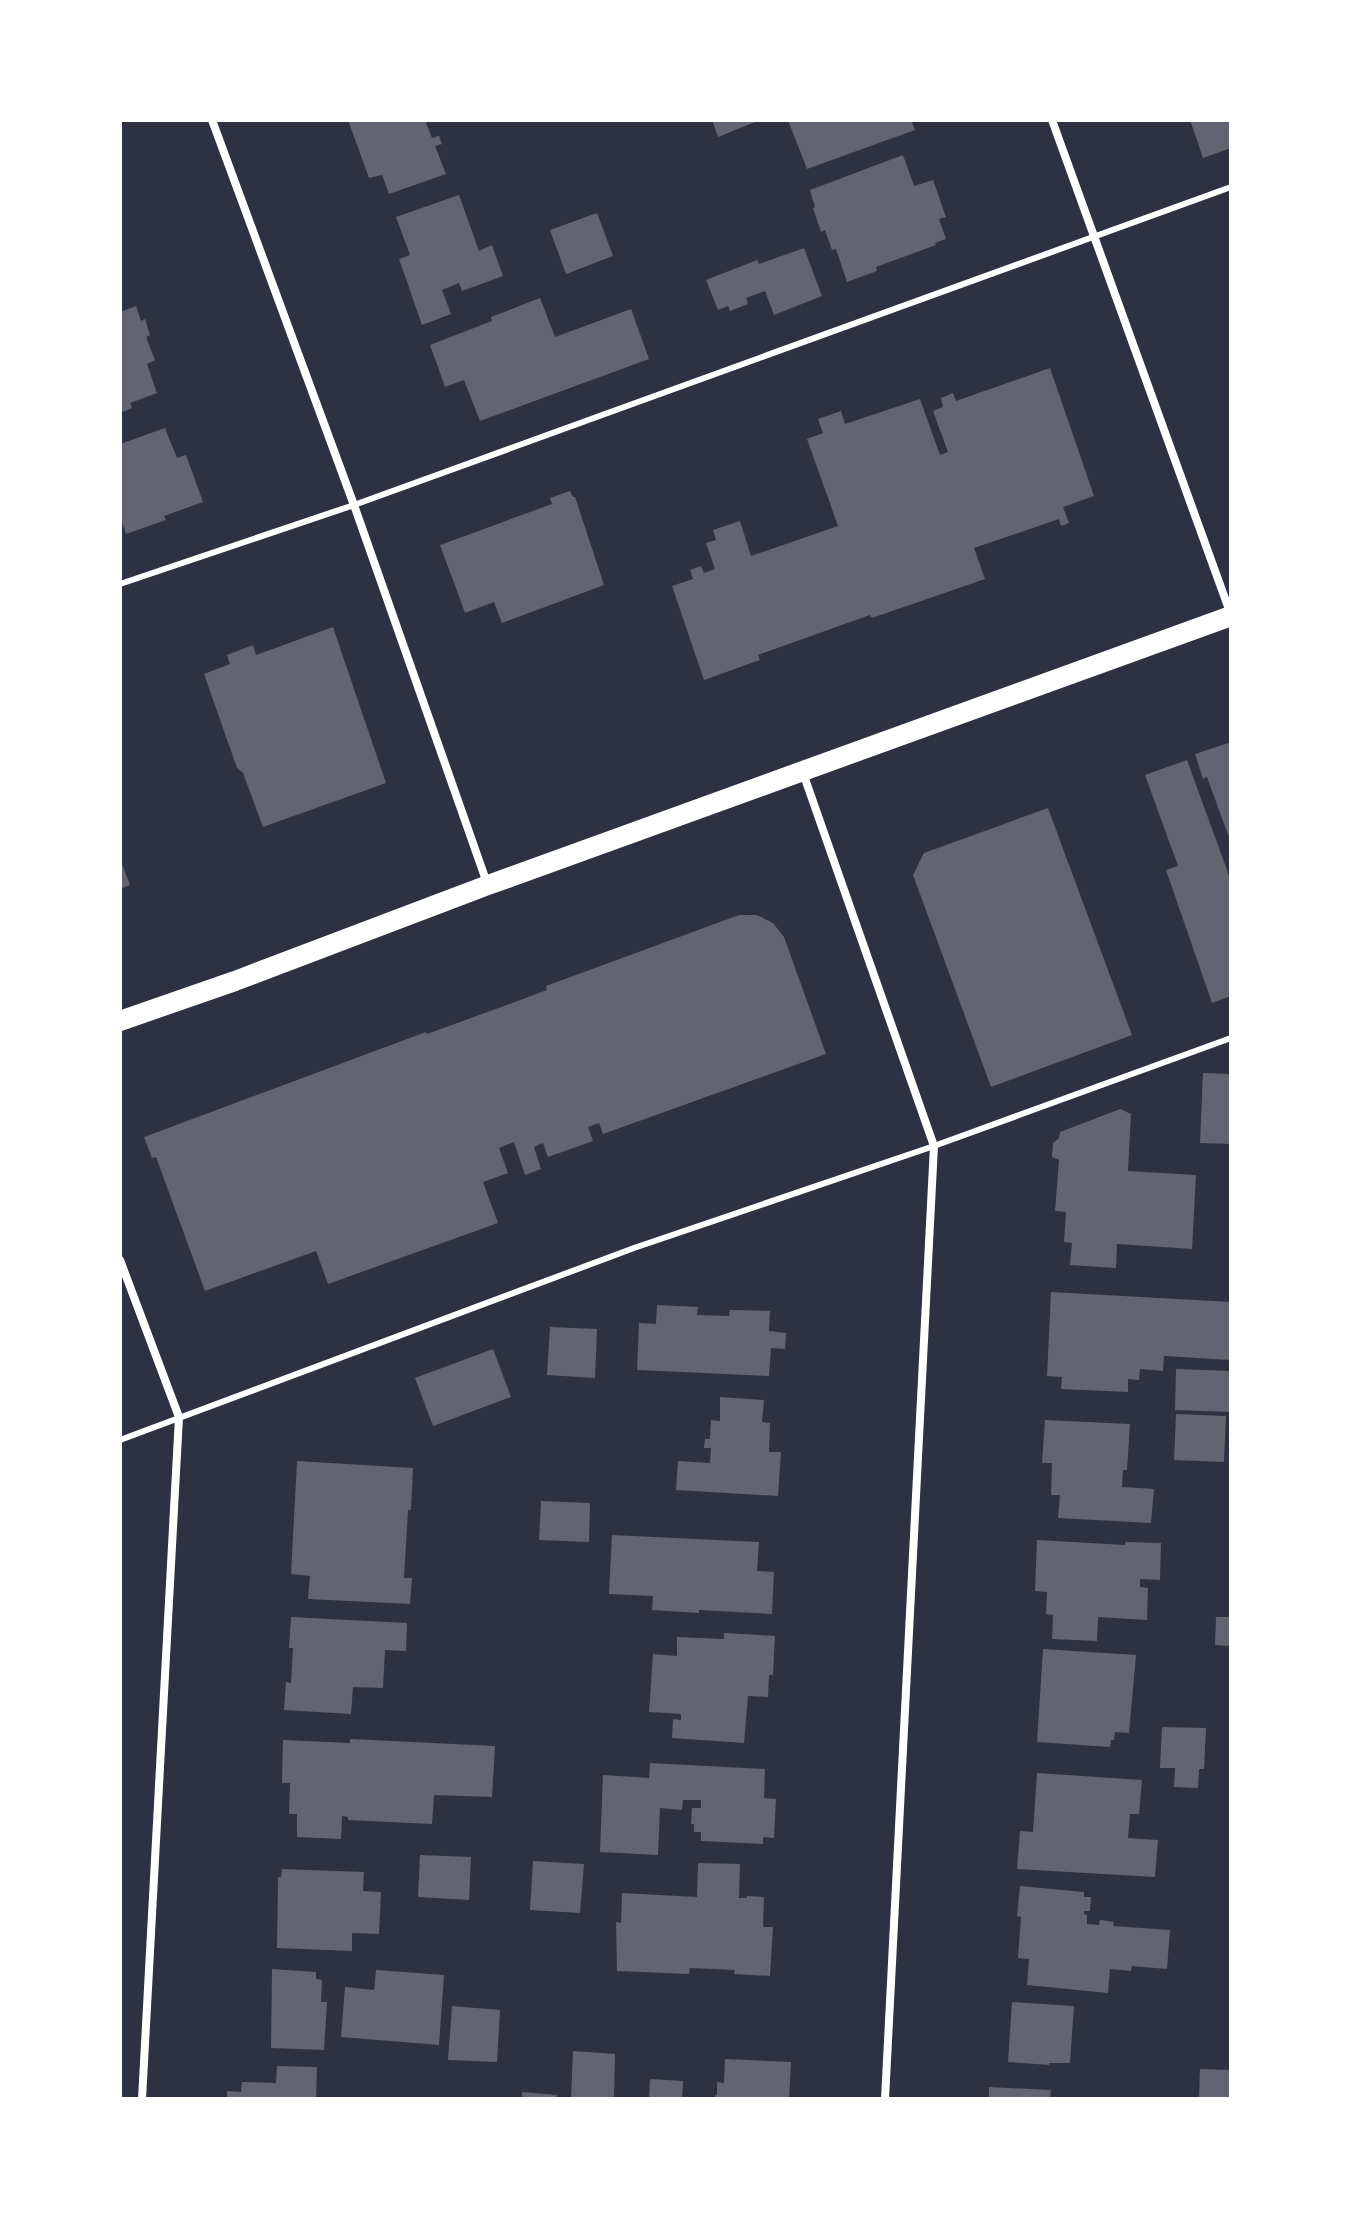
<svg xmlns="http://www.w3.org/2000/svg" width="1351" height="2219" viewBox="0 0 1351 2219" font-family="Ubuntu,sans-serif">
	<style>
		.building { fill: #626471 }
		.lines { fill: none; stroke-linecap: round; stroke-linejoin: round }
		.service { stroke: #fff; stroke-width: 6 }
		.minor { stroke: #fff; stroke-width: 8 }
		.primary { stroke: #fff; stroke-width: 20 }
	</style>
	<rect width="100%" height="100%" fill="#2d3142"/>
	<!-- building -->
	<path class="building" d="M 348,120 L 425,120 L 432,138 L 439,136 L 442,144 L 435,146 L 446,174 L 389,194 L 382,175 L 369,178 Z
		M 712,120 L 760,120 L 718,137 Z
		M 788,120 L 911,120 L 915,130 L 807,169 Z
		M 1190,120 L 1231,120 L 1231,148 L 1203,158 Z
		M 903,155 L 914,186 L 933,180 L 946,217 L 939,219 L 946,239 L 935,243 L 936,245 L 876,267 L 877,271 L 847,282 L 836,249 L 832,250 L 825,230 L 821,232 L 813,208 L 815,207 L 810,190 Z
		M 459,195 L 479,251 L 492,245 L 503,276 L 462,291 L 459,283 L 442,290 L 451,314 L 422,325 L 399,259 L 410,255 L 396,217 Z
		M 597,213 L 613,256 L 566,274 L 550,230 Z
		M 804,248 L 822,296 L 774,315 L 765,291 L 746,298 L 748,304 L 730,311 L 728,306 L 718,310 L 706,280 L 757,260 L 759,264 Z
		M 540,298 L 555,337 L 631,309 L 649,359 L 480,421 L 464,380 L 445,387 L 430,345 L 492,321 L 491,317 Z
		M 136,306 L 141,321 L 145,319 L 150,335 L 146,337 L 155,360 L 147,364 L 157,393 L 130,403 L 132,408 L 123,412 L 120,405 L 120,312 Z
		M 1050,368 L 1094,496 L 1063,507 L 1069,523 L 1061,526 L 1059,519 L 974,548 L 985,579 L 872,618 L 870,615 L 758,655 L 760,660 L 704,680 L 672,586 L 693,579 L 690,570 L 701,566 L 704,573 L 715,569 L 706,543 L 716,540 L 713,530 L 740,521 L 751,556 L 838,526 L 807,439 L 823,433 L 818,419 L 841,411 L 845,424 L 920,399 L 940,455 L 948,452 L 933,411 L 943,407 L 941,398 L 953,393 L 956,401 Z
		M 165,428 L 177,458 L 186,455 L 203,502 L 164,516 L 166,520 L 126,534 L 122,522 L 120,522 L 120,444 Z
		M 570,491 L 573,497 L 575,497 L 604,585 L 502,623 L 494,602 L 465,613 L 440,545 L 552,504 L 550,498 Z
		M 333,627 L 386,783 L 263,827 L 243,773 L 237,768 L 204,674 L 230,664 L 227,655 L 253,645 L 256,655 Z
		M 1231,742 L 1231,843 L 1207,777 L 1203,779 L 1195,754 Z
		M 1187,760 L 1231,881 L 1231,996 L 1212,1003 L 1166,870 L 1178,866 L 1145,775 Z
		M 1048,808 L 1132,1035 L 991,1087 L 913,875 L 924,853 Z
		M 120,859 L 130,885 L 120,889 Z
		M 739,915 L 757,915 L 773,923 L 784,937 L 826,1054 L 603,1134 L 599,1123 L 588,1127 L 593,1141 L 548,1157 L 543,1143 L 534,1147 L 541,1169 L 525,1175 L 514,1142 L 499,1148 L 508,1173 L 483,1182 L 498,1223 L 328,1284 L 316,1251 L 205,1291 L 156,1157 L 152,1158 L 144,1137 L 426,1032 L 427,1034 L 482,1014 L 547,990 L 546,986 Z
		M 1203,1073 L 1231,1074 L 1231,1144 L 1200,1143 Z
		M 1120,1109 L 1131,1114 L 1128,1171 L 1196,1175 L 1192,1249 L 1117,1244 L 1116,1268 L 1070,1265 L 1072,1243 L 1064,1242 L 1066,1212 L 1055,1211 L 1059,1160 L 1052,1157 L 1053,1143 L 1059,1138 L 1060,1132 Z
		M 1051,1292 L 1231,1302 L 1231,1360 L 1164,1356 L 1163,1371 L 1140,1369 L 1139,1380 L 1128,1379 L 1128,1392 L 1061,1389 L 1062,1377 L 1047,1376 Z
		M 657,1305 L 698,1307 L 697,1315 L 729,1316 L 730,1310 L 770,1311 L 769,1331 L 786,1333 L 785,1349 L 771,1348 L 769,1376 L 637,1370 L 639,1323 L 656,1324 Z
		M 550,1327 L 597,1329 L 595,1378 L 547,1375 Z
		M 493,1349 L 511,1397 L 433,1426 L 415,1378 Z
		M 1176,1369 L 1231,1371 L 1231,1412 L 1175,1410 Z
		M 720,1397 L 764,1400 L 762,1422 L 770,1423 L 769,1452 L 781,1452 L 778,1496 L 676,1490 L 678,1461 L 710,1463 L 711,1448 L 704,1448 L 705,1439 L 710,1439 L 711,1420 L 720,1421 Z
		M 1176,1414 L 1226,1416 L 1224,1462 L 1174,1460 Z
		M 1045,1420 L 1130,1424 L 1127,1470 L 1123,1470 L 1122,1487 L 1154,1489 L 1151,1523 L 1058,1518 L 1060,1495 L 1051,1495 L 1052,1463 L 1042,1463 Z
		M 297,1461 L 413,1468 L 411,1510 L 408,1510 L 404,1578 L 412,1578 L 410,1604 L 308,1599 L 310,1576 L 291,1574 Z
		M 541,1501 L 590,1503 L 589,1542 L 539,1540 Z
		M 612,1535 L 759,1542 L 757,1571 L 774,1572 L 772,1614 L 699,1610 L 699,1613 L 652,1610 L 653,1596 L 609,1594 Z
		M 1037,1540 L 1125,1545 L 1125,1542 L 1161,1543 L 1160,1580 L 1140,1579 L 1140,1587 L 1148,1588 L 1147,1620 L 1098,1617 L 1097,1641 L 1052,1639 L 1053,1615 L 1046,1614 L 1047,1592 L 1035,1591 Z
		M 291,1617 L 407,1623 L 406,1651 L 385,1650 L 383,1688 L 353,1687 L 351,1714 L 284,1710 L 286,1682 L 291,1683 L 293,1648 L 289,1648 Z
		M 1216,1617 L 1231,1617 L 1231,1646 L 1215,1645 Z
		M 724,1633 L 775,1636 L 773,1675 L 769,1675 L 768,1697 L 748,1696 L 744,1743 L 672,1738 L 673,1719 L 681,1720 L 681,1714 L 649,1712 L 653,1654 L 677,1656 L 677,1637 L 724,1639 Z
		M 1043,1649 L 1136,1655 L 1129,1733 L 1115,1732 L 1114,1740 L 1111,1740 L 1110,1747 L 1037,1742 Z
		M 1162,1727 L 1206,1728 L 1204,1769 L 1199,1769 L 1198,1788 L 1174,1787 L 1175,1768 L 1160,1768 Z
		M 350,1739 L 495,1746 L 492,1797 L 434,1795 L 432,1824 L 348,1820 L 348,1817 L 342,1816 L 341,1839 L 297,1837 L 297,1814 L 289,1814 L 290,1783 L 282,1783 L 283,1740 L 350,1743 Z
		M 650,1763 L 765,1769 L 764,1798 L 776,1799 L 774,1838 L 763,1837 L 763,1844 L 701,1841 L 701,1832 L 694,1832 L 694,1824 L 691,1824 L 692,1808 L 701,1808 L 701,1800 L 683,1800 L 682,1810 L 660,1808 L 658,1855 L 600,1852 L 603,1775 L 649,1778 Z
		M 1037,1773 L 1142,1780 L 1139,1814 L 1130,1814 L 1128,1838 L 1158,1840 L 1155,1877 L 1017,1869 L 1020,1831 L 1033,1832 Z
		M 420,1855 L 471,1857 L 469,1900 L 418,1897 Z
		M 533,1861 L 584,1864 L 580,1913 L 530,1910 Z
		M 698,1863 L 740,1864 L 739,1898 L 747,1898 L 747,1896 L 764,1897 L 763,1927 L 773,1927 L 770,1976 L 734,1974 L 735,1970 L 690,1968 L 689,1974 L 617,1971 L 616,1922 L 621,1923 L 622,1893 L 697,1897 Z
		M 282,1869 L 364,1872 L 363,1891 L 381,1892 L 379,1934 L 352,1933 L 352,1951 L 277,1948 L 278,1877 L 281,1877 Z
		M 1020,1886 L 1084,1892 L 1084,1897 L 1091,1897 L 1090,1911 L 1084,1911 L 1084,1914 L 1087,1915 L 1087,1924 L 1099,1925 L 1100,1920 L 1114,1922 L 1113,1926 L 1170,1930 L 1167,1969 L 1132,1966 L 1131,1971 L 1110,1969 L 1108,1993 L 1027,1985 L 1029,1959 L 1018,1958 L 1021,1917 L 1017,1916 Z
		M 272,1969 L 316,1972 L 316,1979 L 322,1980 L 321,2002 L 327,2002 L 324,2050 L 271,2048 Z
		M 376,1970 L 444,1975 L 439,2045 L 341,2037 L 345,1987 L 374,1990 Z
		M 1012,2002 L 1074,2006 L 1070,2063 L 1049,2063 L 1049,2065 L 1008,2062 Z
		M 452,2006 L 500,2010 L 497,2062 L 448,2060 Z
		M 573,2051 L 615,2054 L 614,2099 L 571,2098 Z
		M 725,2059 L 791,2062 L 789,2099 L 715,2099 L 715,2095 L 717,2095 L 717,2082 L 724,2083 Z
		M 277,2066 L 317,2067 L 316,2099 L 227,2099 L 227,2091 L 241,2092 L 242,2082 L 276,2083 Z
		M 1200,2069 L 1231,2070 L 1231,2099 L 1199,2099 Z
		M 650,2079 L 683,2081 L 682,2099 L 649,2099 Z
		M 989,2087 L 1051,2090 L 1050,2099 L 989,2099 Z
		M 522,2092 L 557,2095 L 556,2099 L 522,2099 Z"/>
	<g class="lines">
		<!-- service -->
		<path class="service" d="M 120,584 L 354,505 L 1231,187
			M 120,1440 L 634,1248 L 934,1146 L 1231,1038"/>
		<!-- minor -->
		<path class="minor" d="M 212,120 L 354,505 L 487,883
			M 1052,120 L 1231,615
			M 803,773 L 934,1146 L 885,2099
			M 120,1260 L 179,1417 L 142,2099"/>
		<!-- primary -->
		<path class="primary" d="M 120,1021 L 235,981 L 488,885 L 1231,616"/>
	</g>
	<!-- border -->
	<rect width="1351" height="2219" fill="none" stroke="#ffffff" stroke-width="244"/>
</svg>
